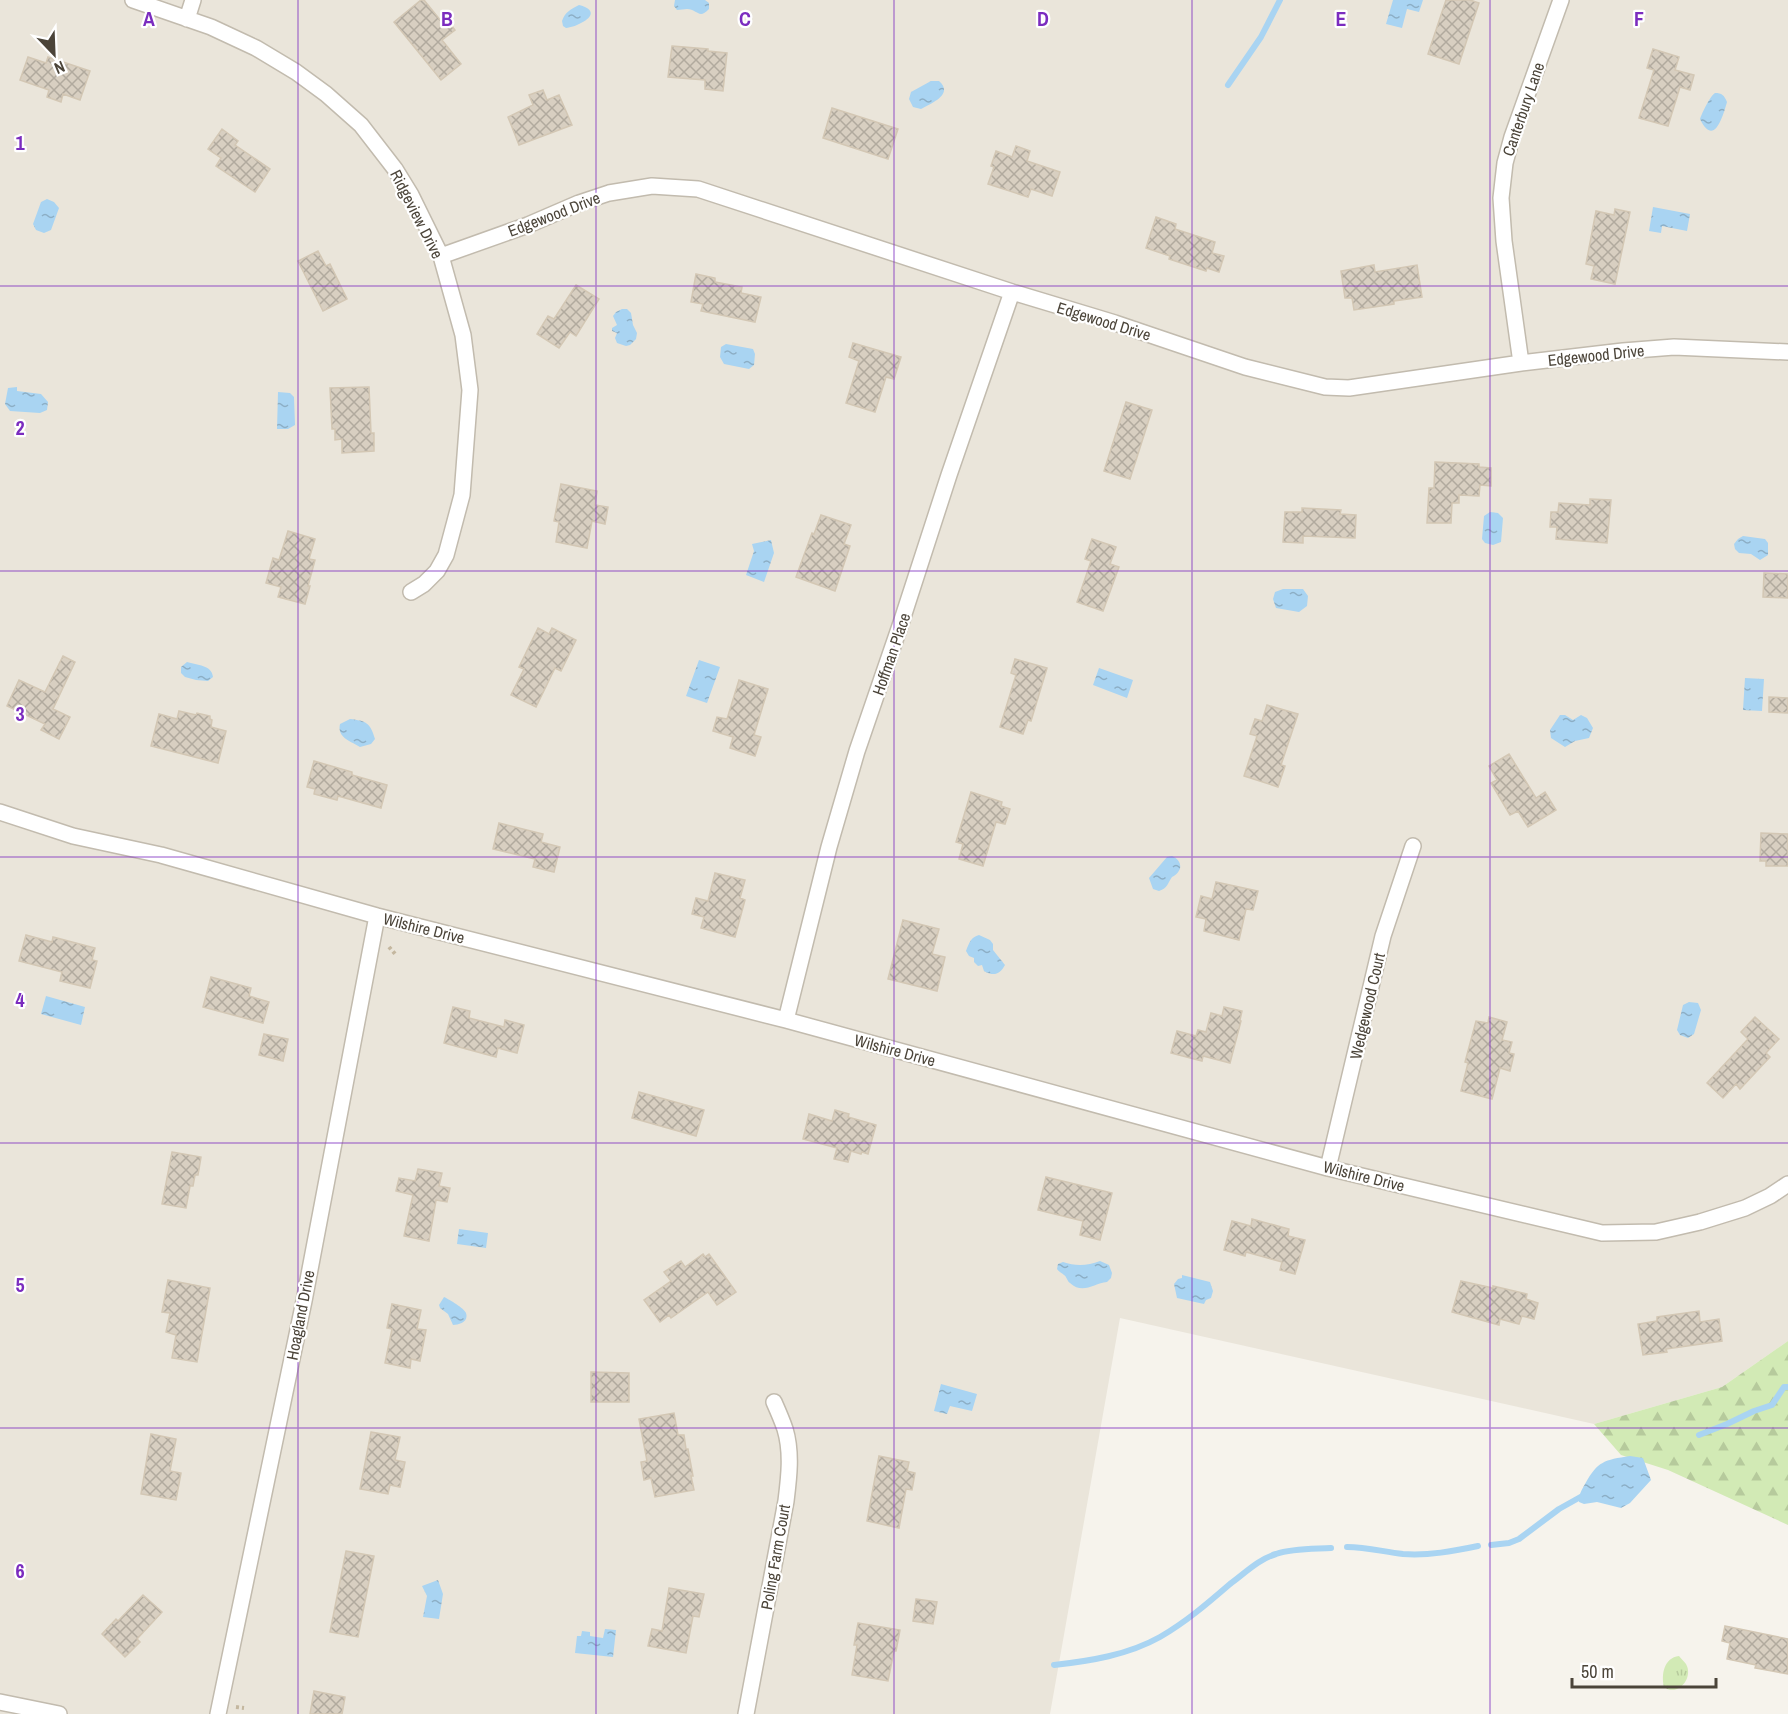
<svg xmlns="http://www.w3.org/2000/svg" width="1788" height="1714" viewBox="0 0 1788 1714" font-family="'Archivo Narrow',sans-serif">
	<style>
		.residential { fill: #eae5da }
		.grass { fill: url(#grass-tufts) }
		.forest { fill: url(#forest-firs) }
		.water { fill: url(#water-ripples) }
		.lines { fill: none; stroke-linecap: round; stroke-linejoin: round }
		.stream { stroke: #a9d4f2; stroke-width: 6 }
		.building { fill: url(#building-cross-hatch); stroke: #d3c7b4; stroke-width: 1.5 }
		.street-casing { stroke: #c2bbae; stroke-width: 18 }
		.path { stroke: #c4b79f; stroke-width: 4; stroke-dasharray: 3 3; stroke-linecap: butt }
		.street { stroke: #fff; stroke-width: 15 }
		.grid { fill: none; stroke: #7b2cbf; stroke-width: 1.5; stroke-opacity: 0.55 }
		.labels { text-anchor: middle; stroke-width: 4.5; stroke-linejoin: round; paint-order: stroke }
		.street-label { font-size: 16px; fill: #4b4439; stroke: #fff }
		.grid-label { font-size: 20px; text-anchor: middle; font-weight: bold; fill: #7b2cbf; stroke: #fff; stroke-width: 4.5; stroke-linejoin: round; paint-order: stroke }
	</style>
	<defs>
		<pattern id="grass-tufts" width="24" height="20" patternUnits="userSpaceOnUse" patternTransform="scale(1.5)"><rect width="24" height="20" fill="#d2eab5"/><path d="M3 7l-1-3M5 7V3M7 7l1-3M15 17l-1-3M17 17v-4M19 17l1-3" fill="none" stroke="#b6ca9c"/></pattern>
		<pattern id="forest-firs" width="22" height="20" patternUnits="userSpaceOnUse" patternTransform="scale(1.5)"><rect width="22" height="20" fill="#d2eab5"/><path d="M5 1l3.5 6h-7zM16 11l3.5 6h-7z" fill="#b6ca9c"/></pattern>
		<pattern id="water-ripples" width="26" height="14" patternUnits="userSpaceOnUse" patternTransform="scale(1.5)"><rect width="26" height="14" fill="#a9d4f2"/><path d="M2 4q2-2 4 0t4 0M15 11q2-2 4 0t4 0" fill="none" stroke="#8caec5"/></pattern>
		<pattern id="building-cross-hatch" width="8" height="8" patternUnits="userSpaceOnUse" patternTransform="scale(1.5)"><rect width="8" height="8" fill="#d8cfc1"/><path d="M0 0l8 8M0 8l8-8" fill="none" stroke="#b1aa9e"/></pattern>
	</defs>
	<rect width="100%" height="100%" fill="#f6f3ec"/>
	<!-- residential -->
	<path class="residential" d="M 0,0 L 1788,0 L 1788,1341 L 1722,1387 L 1594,1424 L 1120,1318 L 1050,1714 L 0,1714 Z"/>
	<!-- grass -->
	<path class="grass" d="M 1679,1656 C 1681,1659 1684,1661 1686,1664 C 1694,1678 1678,1697 1664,1687 C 1661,1674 1664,1658 1679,1656 Z"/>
	<!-- forest -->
	<path class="forest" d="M 1788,1341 L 1788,1525 L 1668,1470 L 1621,1455 L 1594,1424 L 1722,1387 Z"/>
	<!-- water -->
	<path class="water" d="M 675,0 L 705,0 L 709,3 L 709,9 C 699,20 697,9 687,9 C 684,9 681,10 677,10 L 674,6 Z
		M 1393,0 L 1423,0 L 1419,12 L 1407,9 L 1402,28 L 1386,24 Z
		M 579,5 C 606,12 580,26 566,28 L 563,26 L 562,21 C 565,12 571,9 579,5 Z
		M 931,81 L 939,81 C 954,94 932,103 921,109 L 913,107 L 909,99 L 911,92 Z
		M 1715,93 C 1722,93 1724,95 1727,102 C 1723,116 1714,148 1700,119 C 1702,113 1710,96 1715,93 Z
		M 47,199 L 54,202 L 59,208 L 51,230 L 44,233 L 36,230 L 33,224 L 41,202 Z
		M 1653,207 L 1690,214 L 1687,231 L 1662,226 L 1661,233 L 1649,231 Z
		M 622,309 L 627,309 L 631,313 L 633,325 L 637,333 L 636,339 L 630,345 L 626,346 L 617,343 L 615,338 L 617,333 L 612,331 L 612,328 L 617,325 L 613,316 L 616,312 Z
		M 726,344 L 753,349 L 755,354 L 754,365 L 749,369 L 724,364 L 720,357 L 721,347 Z
		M 17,387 L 17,391 L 41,394 L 48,402 L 47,410 L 40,413 L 10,411 L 5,404 L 8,388 Z
		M 278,392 L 290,393 L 294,397 L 295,425 L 288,429 L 277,429 Z
		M 1490,512 L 1498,513 L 1503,518 L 1501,542 L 1493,545 L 1485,543 L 1482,539 L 1484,516 Z
		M 1743,536 L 1765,539 L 1768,543 L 1768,555 L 1760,560 L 1751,554 L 1739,553 L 1735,549 L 1734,544 L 1738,539 Z
		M 771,540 L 774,553 L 764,582 L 746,575 L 754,551 L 752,544 Z
		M 1283,589 L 1303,589 L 1308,596 L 1307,606 L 1299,612 L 1276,608 L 1273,599 L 1275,592 Z
		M 699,660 L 720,667 L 707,703 L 686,696 Z
		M 187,662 C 197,665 212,665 213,677 L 208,681 L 196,680 L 185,677 L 181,673 L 181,667 Z
		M 1099,668 L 1133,680 L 1127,698 L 1093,685 Z
		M 1745,678 L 1764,679 L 1762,711 L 1743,710 Z
		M 1560,715 L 1565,715 L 1573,720 L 1581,715 L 1587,718 L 1593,728 L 1589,738 L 1575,741 L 1565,747 L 1551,738 L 1550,730 Z
		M 350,719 C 366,721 370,722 375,739 L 371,744 L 360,747 C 350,741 337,738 340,724 Z
		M 1172,856 C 1183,861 1183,871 1172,877 C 1167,884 1168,888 1159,891 L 1153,889 L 1149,878 L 1167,857 Z
		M 979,935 L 990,940 L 993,944 L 993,950 L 1005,965 C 1000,974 994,977 984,971 L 982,965 L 978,966 L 974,962 L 974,958 L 969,956 L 966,951 C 969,943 971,937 979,935 Z
		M 46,996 L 85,1007 L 81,1025 L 41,1014 Z
		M 1689,1002 L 1698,1003 L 1701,1010 L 1694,1034 L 1688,1038 L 1680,1035 L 1677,1030 L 1683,1005 Z
		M 459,1229 L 488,1233 L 486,1248 L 457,1244 Z
		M 1100,1261 L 1109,1265 L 1112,1273 L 1111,1278 L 1107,1282 C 1094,1283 1083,1295 1070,1283 C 1067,1281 1067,1277 1064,1275 C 1062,1273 1059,1272 1057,1269 L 1058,1264 L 1063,1262 C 1075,1266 1087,1266 1100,1261 Z
		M 1182,1275 L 1210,1282 L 1213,1291 L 1211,1298 L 1206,1300 L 1204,1304 L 1177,1298 L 1174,1284 L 1178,1279 L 1182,1278 Z
		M 444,1297 C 450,1300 464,1308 466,1313 C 469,1322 459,1325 453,1325 L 448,1314 L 440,1308 L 439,1305 Z
		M 941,1384 L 977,1394 L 972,1411 L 950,1406 L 947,1414 L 934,1411 Z
		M 1630,1456 L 1643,1458 L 1651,1480 L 1630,1503 L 1621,1508 L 1597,1502 L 1584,1504 L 1579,1502 C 1579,1494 1581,1491 1585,1484 C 1598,1461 1604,1460 1630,1456 Z
		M 438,1580 L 443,1594 L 439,1619 L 423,1617 L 427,1596 L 422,1586 Z
		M 605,1629 L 616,1630 L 613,1657 L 575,1653 L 577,1636 L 581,1636 L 582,1631 L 590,1632 L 590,1636 L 603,1638 Z"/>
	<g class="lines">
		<!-- stream -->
		<path class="stream" d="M 1228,85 L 1261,37 L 1280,0
			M 1699,1435 L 1727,1424 L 1754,1411 L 1772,1405 L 1784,1387 L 1788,1387
			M 1491,1545 L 1509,1543 L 1519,1539 L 1559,1509 L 1584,1495
			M 1347,1547 C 1367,1547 1384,1552 1403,1554 C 1428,1556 1454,1551 1478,1546
			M 1054,1665 C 1090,1661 1128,1655 1160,1637 C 1186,1622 1208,1603 1230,1584 C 1245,1573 1259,1559 1276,1554 C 1293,1548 1314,1549 1331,1548"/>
	</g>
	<!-- building -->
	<path class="building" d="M 421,0 L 424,0 L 441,21 L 445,17 L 455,30 L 442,40 L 461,64 L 441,80 L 394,22 Z
		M 1446,0 L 1470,0 L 1479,3 L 1459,64 L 1428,54 Z
		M 672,46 L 708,49 L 708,51 L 727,53 L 723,91 L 705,89 L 705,80 L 668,77 Z
		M 1653,49 L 1679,57 L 1675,70 L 1694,75 L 1690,90 L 1680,87 L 1668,126 L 1639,118 L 1654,70 L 1647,68 Z
		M 28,57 L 46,63 L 48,57 L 90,71 L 80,100 L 63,94 L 61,102 L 47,97 L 49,90 L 20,80 Z
		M 543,90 L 547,100 L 559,95 L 572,125 L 519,145 L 508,117 L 533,105 L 529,95 Z
		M 832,108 L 898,129 L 888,159 L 823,138 Z
		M 222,129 L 238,141 L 235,145 L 270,169 L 255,192 L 216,166 L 221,158 L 208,149 Z
		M 1016,146 L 1030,151 L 1027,161 L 1060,172 L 1052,196 L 1031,189 L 1028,197 L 988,184 L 994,167 L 991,166 L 996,151 L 1012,157 Z
		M 1615,209 L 1630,212 L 1615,284 L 1591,279 L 1594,266 L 1586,264 L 1596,211 L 1614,215 Z
		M 1156,217 L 1176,224 L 1175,229 L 1215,242 L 1212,253 L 1224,256 L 1219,272 L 1207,268 L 1206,271 L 1169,259 L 1170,256 L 1146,248 Z
		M 318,251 L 326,266 L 330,264 L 347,299 L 323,311 L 298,261 Z
		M 1374,265 L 1375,272 L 1417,265 L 1422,297 L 1394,301 L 1394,304 L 1354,310 L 1352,298 L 1345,298 L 1341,271 Z
		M 696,274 L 715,278 L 715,282 L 742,287 L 741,293 L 761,297 L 755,322 L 701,311 L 703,304 L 691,302 Z
		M 576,285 L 599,299 L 576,336 L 570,332 L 559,348 L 537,334 L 548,316 L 554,319 Z
		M 853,343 L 901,357 L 894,379 L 886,377 L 875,412 L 846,403 L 859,361 L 849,357 Z
		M 369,387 L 371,433 L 374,433 L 374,451 L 342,453 L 342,439 L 335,440 L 335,429 L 332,429 L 330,388 Z
		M 1126,402 L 1152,410 L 1130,479 L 1104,471 Z
		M 1435,462 L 1479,464 L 1479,467 L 1491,468 L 1491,486 L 1480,485 L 1479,496 L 1459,495 L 1459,503 L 1452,503 L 1451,523 L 1427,523 L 1429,488 L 1434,488 Z
		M 561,484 L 597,491 L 595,505 L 608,507 L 605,524 L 592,521 L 587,548 L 556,542 L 559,522 L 554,521 Z
		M 1590,499 L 1611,500 L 1607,543 L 1556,539 L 1557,527 L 1550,527 L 1551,512 L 1558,512 L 1559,503 L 1590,505 Z
		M 1302,508 L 1341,510 L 1340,514 L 1356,515 L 1355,538 L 1303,536 L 1303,543 L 1283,542 L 1285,512 L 1302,512 Z
		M 821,515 L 851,525 L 844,544 L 850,546 L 835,591 L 796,577 L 812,533 L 814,534 Z
		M 288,531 L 315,539 L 309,559 L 315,560 L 308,586 L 310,586 L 305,604 L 278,597 L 281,587 L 266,583 L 273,558 L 279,560 Z
		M 1092,539 L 1116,547 L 1110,564 L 1119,567 L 1103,611 L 1077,602 L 1091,561 L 1085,559 Z
		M 1764,573 L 1788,574 L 1788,598 L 1763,597 Z
		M 538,628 L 549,634 L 552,628 L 576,640 L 561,671 L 555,668 L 536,707 L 511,695 L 524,669 L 519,667 Z
		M 63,656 L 75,662 L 53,709 L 70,717 L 59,739 L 41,730 L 45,724 L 7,706 L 19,680 L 45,692 Z
		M 1015,659 L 1047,668 L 1031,721 L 1028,720 L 1023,734 L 1000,727 L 1016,675 L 1011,673 Z
		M 739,680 L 768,689 L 754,735 L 761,737 L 755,756 L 730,748 L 733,737 L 713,731 L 717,717 L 727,719 Z
		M 1769,697 L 1788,698 L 1788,713 L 1769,712 Z
		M 1267,705 L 1298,714 L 1281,765 L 1285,766 L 1278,787 L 1244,776 L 1257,736 L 1250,734 L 1255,719 L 1262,721 Z
		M 179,711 L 196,715 L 197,713 L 210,716 L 210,719 L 212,720 L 211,727 L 226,731 L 218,763 L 151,746 L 159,714 L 177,719 Z
		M 1509,754 L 1536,798 L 1545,792 L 1556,810 L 1528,827 L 1518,811 L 1510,815 L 1491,783 L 1497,780 L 1489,766 Z
		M 314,761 L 352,772 L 352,775 L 387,785 L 381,808 L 338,796 L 337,800 L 314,794 L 315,789 L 307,787 Z
		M 971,792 L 1002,802 L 1001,806 L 1010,809 L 1005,824 L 996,822 L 983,866 L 959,859 L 963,844 L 956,842 Z
		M 499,823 L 543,834 L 541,842 L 560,847 L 554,872 L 533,867 L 535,859 L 493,849 Z
		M 1761,833 L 1788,834 L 1788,866 L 1766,866 L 1766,861 L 1760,861 Z
		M 715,873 L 745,880 L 740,898 L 745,900 L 735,937 L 701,928 L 704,917 L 692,914 L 696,898 L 708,901 Z
		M 1216,882 L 1258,891 L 1253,910 L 1246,909 L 1239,940 L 1204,931 L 1206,919 L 1196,917 L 1201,896 L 1212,899 Z
		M 903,920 L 939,929 L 932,954 L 945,957 L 937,991 L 888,979 Z
		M 26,935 L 52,942 L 53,937 L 95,948 L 92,960 L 97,961 L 90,988 L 60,981 L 62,972 L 19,961 Z
		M 211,977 L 251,988 L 249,996 L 269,1002 L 263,1023 L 203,1007 Z
		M 453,1007 L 470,1011 L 469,1018 L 504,1027 L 505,1020 L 524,1025 L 517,1053 L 498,1048 L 496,1057 L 444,1043 Z
		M 1224,1007 L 1242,1011 L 1240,1020 L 1241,1021 L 1230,1063 L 1203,1056 L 1202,1061 L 1171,1053 L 1177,1031 L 1196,1036 L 1198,1030 L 1206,1032 L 1211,1013 L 1222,1016 Z
		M 1489,1017 L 1507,1022 L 1502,1040 L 1512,1042 L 1509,1053 L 1514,1054 L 1510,1071 L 1500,1068 L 1492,1099 L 1461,1091 L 1468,1063 L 1465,1062 L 1476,1021 L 1488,1023 Z
		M 1755,1017 L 1779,1039 L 1766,1053 L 1770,1057 L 1740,1089 L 1736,1084 L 1723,1098 L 1707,1083 L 1748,1039 L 1741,1032 Z
		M 264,1034 L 288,1039 L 283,1061 L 259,1055 Z
		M 639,1092 L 704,1110 L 696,1136 L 632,1118 Z
		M 835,1110 L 849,1114 L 848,1117 L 876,1125 L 868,1154 L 862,1152 L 861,1154 L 851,1151 L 848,1162 L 834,1159 L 837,1148 L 803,1139 L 809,1114 L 832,1121 Z
		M 172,1152 L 201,1157 L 198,1175 L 195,1175 L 193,1186 L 190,1186 L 186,1208 L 162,1204 Z
		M 418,1169 L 442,1173 L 439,1186 L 450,1188 L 447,1202 L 436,1200 L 429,1241 L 404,1236 L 413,1195 L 396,1191 L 399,1178 L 415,1181 Z
		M 1046,1177 L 1112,1193 L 1100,1240 L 1080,1235 L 1083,1221 L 1038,1210 Z
		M 1252,1219 L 1289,1229 L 1288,1236 L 1305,1240 L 1295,1274 L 1280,1270 L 1282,1262 L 1246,1252 L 1245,1256 L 1224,1250 L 1232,1221 L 1251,1226 Z
		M 703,1254 L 705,1257 L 709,1254 L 736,1292 L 717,1305 L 708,1292 L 671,1318 L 669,1315 L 660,1322 L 644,1300 L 671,1281 L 664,1272 L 681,1261 L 685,1267 Z
		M 168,1280 L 210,1288 L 197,1362 L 172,1358 L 176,1335 L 166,1332 L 170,1313 L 162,1312 Z
		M 1461,1281 L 1493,1288 L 1493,1286 L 1527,1294 L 1526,1299 L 1538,1303 L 1534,1319 L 1522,1316 L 1519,1324 L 1500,1319 L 1499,1325 L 1452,1312 Z
		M 392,1304 L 421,1310 L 417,1329 L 426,1330 L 420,1361 L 411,1359 L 410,1368 L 385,1363 L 392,1329 L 387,1328 Z
		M 1699,1311 L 1700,1322 L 1719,1319 L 1722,1341 L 1666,1349 L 1667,1352 L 1643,1355 L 1638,1324 L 1657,1321 L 1657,1317 Z
		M 591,1372 L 629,1373 L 629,1402 L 591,1402 Z
		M 674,1413 L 678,1435 L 684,1435 L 686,1449 L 688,1449 L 693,1476 L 691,1476 L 694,1490 L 655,1497 L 651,1478 L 644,1480 L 641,1462 L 647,1461 L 639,1419 Z
		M 371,1432 L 400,1437 L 395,1460 L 405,1462 L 400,1487 L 390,1485 L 388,1494 L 360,1489 Z
		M 151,1434 L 176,1439 L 170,1471 L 181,1473 L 176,1500 L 141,1494 Z
		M 879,1456 L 909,1462 L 907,1471 L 915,1473 L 912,1490 L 906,1489 L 899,1528 L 867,1521 Z
		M 346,1551 L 374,1556 L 358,1637 L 330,1632 Z
		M 669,1588 L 704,1594 L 699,1617 L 693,1616 L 686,1653 L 648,1646 L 652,1629 L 662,1631 Z
		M 143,1595 L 162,1612 L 137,1639 L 140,1642 L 125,1657 L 102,1634 L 116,1619 L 118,1621 Z
		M 916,1599 L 937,1602 L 933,1624 L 913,1621 Z
		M 858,1623 L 900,1630 L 896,1651 L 894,1651 L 888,1681 L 852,1675 L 857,1645 L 854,1645 Z
		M 1725,1626 L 1788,1639 L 1788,1674 L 1755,1668 L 1756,1665 L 1727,1659 L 1730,1643 L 1722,1641 Z
		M 314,1691 L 345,1697 L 342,1714 L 310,1714 Z"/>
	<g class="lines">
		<!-- street casing -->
		<g class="street-casing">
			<path id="street" d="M 133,0 L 211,27 L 256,48 L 296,72 L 326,94 L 361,125 L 395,169 L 411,195 L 441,256 L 463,335 L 470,390 L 462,495 L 446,555 L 437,571 L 424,584 L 411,592
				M 187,19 L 193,0
				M 441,256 L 528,225 L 579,203 L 609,193 L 652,186 L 698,189 L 1012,292 L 1115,323 L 1245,367 L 1325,387 L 1349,388 L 1521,363 L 1623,351 L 1674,347 L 1788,352
				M 1521,363 L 1504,241 L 1501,198 L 1505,163 L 1512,137 L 1561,0
				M 0,812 L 73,836 L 161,855 L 377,916 L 786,1020 L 1328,1168 L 1602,1233 L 1656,1232 L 1700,1222 L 1745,1208 L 1770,1196 L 1788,1184
				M 786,1020 L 829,847 L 857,751 L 902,620 L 949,475 L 1012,292
				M 1328,1168 L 1383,936 L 1413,846
				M 0,1702 L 59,1714
				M 218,1714 L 304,1301 L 377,916
				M 746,1714 L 786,1501 C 789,1477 792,1452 785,1429 C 782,1420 778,1411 774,1402"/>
		</g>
		<!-- path -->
		<path class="path" d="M 389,947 L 397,956
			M 236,1707 L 244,1708"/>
		<!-- street -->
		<use href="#street" class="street"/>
	</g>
	<!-- grid -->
	<path class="grid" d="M 298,0 L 298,1714M 596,0 L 596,1714M 894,0 L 894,1714M 1192,0 L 1192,1714M 1490,0 L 1490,1714M 0,286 L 1788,286M 0,571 L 1788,571M 0,857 L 1788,857M 0,1143 L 1788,1143M 0,1428 L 1788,1428"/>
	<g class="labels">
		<!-- street labels -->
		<g class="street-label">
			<text transform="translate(1523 109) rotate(-71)" y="6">Canterbury Lane</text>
			<text transform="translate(417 214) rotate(63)" y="6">Ridgeview Drive</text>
			<text transform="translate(554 214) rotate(-21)" y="6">Edgewood Drive</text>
			<text transform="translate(1104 321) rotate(17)" y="6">Edgewood Drive</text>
			<text transform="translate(1596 355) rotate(-6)" y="6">Edgewood Drive</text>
			<text transform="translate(891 654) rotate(-71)" y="6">Hoffman Place</text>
			<text transform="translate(424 928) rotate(14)" y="6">Wilshire Drive</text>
			<text transform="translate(1367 1006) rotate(-77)" y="6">Wedgewood Court</text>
			<text transform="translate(895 1050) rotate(15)" y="6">Wilshire Drive</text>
			<text transform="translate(1364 1176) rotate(14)" y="6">Wilshire Drive</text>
			<text transform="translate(300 1315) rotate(-79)" y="6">Hoagland Drive</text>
			<text transform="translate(775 1557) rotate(-80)" y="6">Poling Farm Court</text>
		</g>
	</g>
	<g class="grid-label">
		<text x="149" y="26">A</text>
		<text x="447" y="26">B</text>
		<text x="745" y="26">C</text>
		<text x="1043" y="26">D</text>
		<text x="1341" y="26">E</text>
		<text x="1639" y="26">F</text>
		<text x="20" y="150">1</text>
		<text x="20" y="435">2</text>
		<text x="20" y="721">3</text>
		<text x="20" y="1007">4</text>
		<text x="20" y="1292">5</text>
		<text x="20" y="1578">6</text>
	</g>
	<!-- north arrow -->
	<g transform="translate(54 54) rotate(157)" stroke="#ffffff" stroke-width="4.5" paint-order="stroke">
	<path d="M0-4.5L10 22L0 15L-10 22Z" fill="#4b4439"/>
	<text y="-9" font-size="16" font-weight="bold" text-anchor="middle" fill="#4b4439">N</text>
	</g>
	<!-- scale -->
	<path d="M1572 1678v9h144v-9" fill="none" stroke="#4b4439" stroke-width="3"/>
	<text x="1581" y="1678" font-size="18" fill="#4b4439" stroke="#ffffff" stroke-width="4.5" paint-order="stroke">50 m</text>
</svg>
